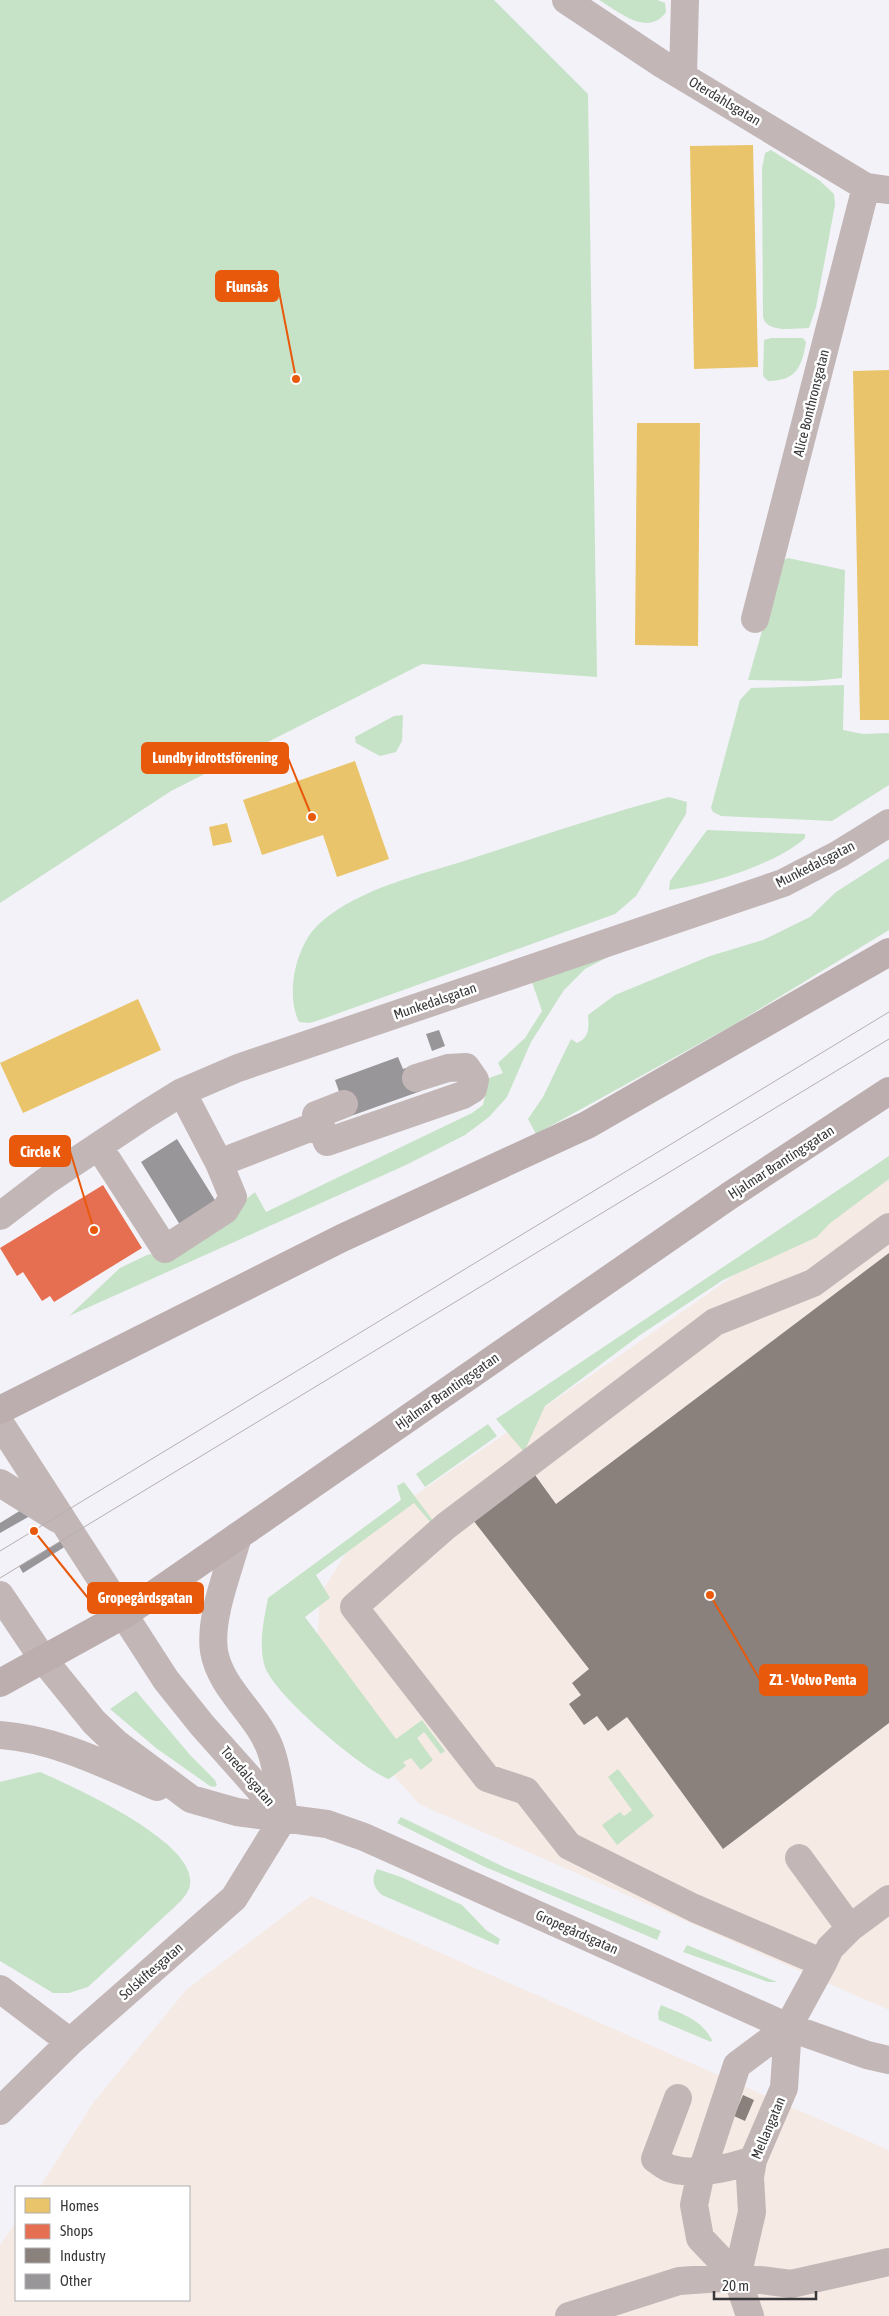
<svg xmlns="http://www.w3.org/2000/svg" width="889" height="2316" viewBox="0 0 889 2316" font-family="'Asap Condensed',sans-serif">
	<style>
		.industrial { fill: #f5eae4 }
		.green { fill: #c6e3c7 }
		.homes { fill: #e9c46a }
		.shops { fill: #e76f51 }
		.industry { fill: #8a817c }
		.building { fill: #989699 }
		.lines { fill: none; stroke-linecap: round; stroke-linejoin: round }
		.minor { stroke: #c3b6b6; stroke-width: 28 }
		.major { stroke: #bcaeae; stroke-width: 28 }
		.tram { stroke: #b6afb0; stroke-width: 1 }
		.labels { text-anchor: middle; stroke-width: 5; stroke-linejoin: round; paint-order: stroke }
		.street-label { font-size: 14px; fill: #38383b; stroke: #fff }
		.leader { fill: none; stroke: #e8590c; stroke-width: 2 }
		.callout-dot { fill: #e8590c; stroke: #fff; stroke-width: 2 }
		.callout { fill: #e8590c; stroke: #e8590c; stroke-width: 2 }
		.callout-label { font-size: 15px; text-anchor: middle; font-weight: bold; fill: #fff }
	</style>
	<rect width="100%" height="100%" fill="#f3f2f8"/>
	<!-- industrial -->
	<path class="industrial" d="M 889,1167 L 889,2010 L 419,1804 L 353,1729 L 317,1649 L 320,1595 L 357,1535 L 612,1361 Z
		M 311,1896 L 889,2150 L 889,2316 L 0,2316 L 0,2245 L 16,2222 L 16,2300 L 189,2300 L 189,2187 L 40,2187 L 93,2103 L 186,1990 Z"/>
	<!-- green -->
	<path class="green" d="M 0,0 L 494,0 L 588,94 L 597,677 L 422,664 L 171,791 L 0,903 Z
		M 599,0 L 657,0 L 665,3 L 666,12 C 648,38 618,11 599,0 Z
		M 771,150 L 819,180 L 834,194 L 835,205 L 816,307 L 809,328 C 795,328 767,334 763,317 L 762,168 L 765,153 Z
		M 771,338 L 803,338 L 806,342 C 802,367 796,381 768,381 L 763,376 L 764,340 Z
		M 788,558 L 845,570 L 842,678 L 813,681 L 748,680 L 782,561 Z
		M 844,685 L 843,730 L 863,734 L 889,733 L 889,785 L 832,821 L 721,816 L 713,812 L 711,808 L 740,700 L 751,688 Z
		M 403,715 L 402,741 L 396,752 L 380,756 L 356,743 L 355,737 L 394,716 Z
		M 669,797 L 687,802 L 686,814 L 636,896 L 615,914 L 328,1017 L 310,1023 L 299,1022 C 285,994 296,944 320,923 C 361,887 422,875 473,858 C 538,837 603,815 669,797 Z
		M 707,830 L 805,834 L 805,838 C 777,864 707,885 669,890 L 670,881 Z
		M 889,858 L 889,930 L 735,1024 L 536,1134 L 528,1119 L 543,1097 L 571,1039 L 577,1043 C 590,1037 589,1027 588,1015 L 615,995 L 710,956 L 763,940 L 810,917 L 836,892 Z
		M 608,955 L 608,957 L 585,969 L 564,990 L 531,1042 L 507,1097 L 489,1117 L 465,1135 L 406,1165 L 69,1316 L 120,1268 L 147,1255 L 165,1251 L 223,1218 L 255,1192 L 266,1212 L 472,1113 L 483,1105 L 489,1078 L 503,1073 L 498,1063 L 525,1038 L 542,1011 L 532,982 Z
		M 889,1156 L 889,1179 L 829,1224 L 817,1237 L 723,1280 L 640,1335 L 584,1377 L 545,1406 L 524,1452 L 496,1419 Z
		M 488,1424 L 497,1436 L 425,1487 L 416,1474 Z
		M 404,1482 L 434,1522 L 432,1524 L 414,1503 L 316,1575 L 330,1598 L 305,1617 L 396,1739 L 422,1720 L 445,1751 L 441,1754 L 424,1732 L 417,1738 L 433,1760 L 421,1770 L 411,1758 L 403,1762 L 406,1766 L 389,1779 C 361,1769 274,1694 265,1667 C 258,1645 264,1619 268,1598 L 401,1500 L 397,1486 Z
		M 136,1691 L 190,1755 L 215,1780 L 217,1785 L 215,1787 L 210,1786 L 156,1748 L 110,1709 Z
		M 618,1769 L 654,1816 L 617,1845 L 602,1825 L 620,1812 L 624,1816 L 632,1810 L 608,1777 Z
		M 40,1772 C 72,1786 197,1842 190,1884 C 190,1890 184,1897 181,1901 L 88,1987 L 69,1993 L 53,1993 L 0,1961 L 0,1782 Z
		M 401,1817 L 504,1867 L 661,1931 L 657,1940 L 483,1866 L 397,1823 Z
		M 377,1869 L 401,1877 L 462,1905 L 486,1930 L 500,1939 L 498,1945 L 382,1895 C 373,1887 371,1879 377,1869 Z
		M 687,1945 L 777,1982 L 768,1982 L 683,1952 Z
		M 661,2005 C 682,2014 701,2019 712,2040 L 711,2042 L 659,2020 L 658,2013 Z"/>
	<!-- homes -->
	<path class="homes" d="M 753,145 L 758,367 L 694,369 L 690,146 Z
		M 889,370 L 889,720 L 860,720 L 853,371 Z
		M 637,423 L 700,423 L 698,646 L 635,645 Z
		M 355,761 L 389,859 L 337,877 L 323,835 L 262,855 L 243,800 Z
		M 227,823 L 232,842 L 213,846 L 209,827 Z
		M 138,999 L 161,1050 L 23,1113 L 0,1063 Z"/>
	<!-- shops -->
	<path class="shops" d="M 103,1185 L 142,1248 L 54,1302 L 50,1296 L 42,1301 L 23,1272 L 17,1276 L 0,1248 Z"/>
	<!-- industry -->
	<path class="industry" d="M 889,1253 L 889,1723 L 723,1849 L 627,1717 L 608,1731 L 597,1716 L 584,1725 L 569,1704 L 581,1695 L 572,1683 L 589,1669 L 473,1520 L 535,1475 L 556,1504 Z
		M 743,2095 L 754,2100 L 745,2121 L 734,2116 Z"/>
	<!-- building -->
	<path class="building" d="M 439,1030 L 445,1046 L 432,1051 L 426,1034 Z
		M 398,1057 L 403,1069 L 412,1066 L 421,1091 L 348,1117 L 335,1080 Z
		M 177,1139 L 218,1205 L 182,1228 L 141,1162 Z
		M 39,1499 L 44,1508 L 0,1533 L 0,1523 Z
		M 62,1540 L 66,1546 L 23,1573 L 19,1566 Z"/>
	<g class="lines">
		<!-- minor -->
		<path class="minor" d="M 566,0 L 662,64 L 866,187 L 889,190
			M 683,75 L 685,0
			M 755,619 L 866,187
			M 320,1124 L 316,1115 L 344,1104
			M 99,1147 L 165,1249 L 225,1210 L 233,1197 L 219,1163 L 182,1092
			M 219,1163 L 320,1124 L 327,1142 L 463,1095 L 473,1089 L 475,1080 L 466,1067 L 448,1068 L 416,1078
			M 0,1216 L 46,1181 L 145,1115 L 182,1092 L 238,1068 L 783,883 L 839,854 L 889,823
			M 0,1423 L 166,1680 L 202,1725 L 284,1817
			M 0,1483 L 58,1519
			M 238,1536 C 229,1570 209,1617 214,1651 C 220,1689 259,1715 271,1751 C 278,1771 280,1794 284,1815
			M 0,1595 L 43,1659 L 94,1722 L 116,1743 L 191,1799 L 237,1812 L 327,1824 L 364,1837 L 788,2027 L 867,2055 L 889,2060
			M 0,1735 C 56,1739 106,1765 157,1787
			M 799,1858 L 850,1928 L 889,1899
			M 823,1963 L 830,1948 L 850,1928
			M 0,1989 L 70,2042
			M 678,2098 L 655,2159 C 660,2162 666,2168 672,2169 C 697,2176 729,2168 753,2160
			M 0,2111 L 70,2042 L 234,1898 L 284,1817
			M 737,2277 L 700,2238 L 694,2205 L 700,2177 L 737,2065 L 788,2027 L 823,1963 L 694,1908 L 569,1846 L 526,1791 L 487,1778 L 354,1607 L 446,1526 L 715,1322 L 813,1283 L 889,1227
			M 569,2316 L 679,2281 L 737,2277 L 791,2284 L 889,2262
			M 750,2316 L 737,2277 L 752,2212 L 750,2177 L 753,2160 L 784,2088 L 788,2027"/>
		<!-- major -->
		<path class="major" d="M 0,1410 L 342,1238 L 587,1125 L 889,952
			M 0,1683 L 125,1614 L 160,1590 L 729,1196 L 889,1091"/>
		<!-- tram -->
		<path class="tram" d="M 0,1551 L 889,1012
			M 0,1578 L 889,1039"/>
	</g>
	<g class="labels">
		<!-- street labels -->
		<g class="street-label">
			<text transform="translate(725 101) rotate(31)" y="5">Oterdahlsgatan</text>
			<text transform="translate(811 403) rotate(-76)" y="5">Alice Bonthronsgatan</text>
			<text transform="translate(815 864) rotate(-27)" y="5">Munkedalsgatan</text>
			<text transform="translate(435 1001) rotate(-19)" y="5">Munkedalsgatan</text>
			<text transform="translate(781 1162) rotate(-33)" y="5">Hjalmar Brantingsgatan</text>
			<text transform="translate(447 1391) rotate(-35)" y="5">Hjalmar Brantingsgatan</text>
			<text transform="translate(248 1776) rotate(49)" y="5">Toredalsgatan</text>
			<text transform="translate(577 1932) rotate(24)" y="5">Gropegårdsgatan</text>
			<text transform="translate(151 1971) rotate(-41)" y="5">Solskiftesgatan</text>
			<text transform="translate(768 2128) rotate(-67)" y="5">Mellangatan</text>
		</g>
	</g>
	<!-- callouts -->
	<path class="leader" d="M296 379L278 286M312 817L288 758M94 1230L70 1151M34 1531L88 1598M710 1595L760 1680"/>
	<g class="callout-dot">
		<circle cx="296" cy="379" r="5"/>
		<circle cx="312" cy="817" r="5"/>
		<circle cx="94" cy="1230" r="5"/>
		<circle cx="34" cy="1531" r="5"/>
		<circle cx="710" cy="1595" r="5"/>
	</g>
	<g class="callout">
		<rect x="216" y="271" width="62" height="30" rx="5"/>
		<rect x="142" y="743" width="146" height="30" rx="5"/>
		<rect x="10" y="1136" width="60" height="30" rx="5"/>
		<rect x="88" y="1583" width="115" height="30" rx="5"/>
		<rect x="760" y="1665" width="107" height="30" rx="5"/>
	</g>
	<g class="callout-label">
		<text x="247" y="292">Flunsås</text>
		<text x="215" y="763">Lundby idrottsförening</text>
		<text x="40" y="1157">Circle K</text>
		<text x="145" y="1603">Gropegårdsgatan</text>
		<text x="813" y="1685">Z1 - Volvo Penta</text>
	</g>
	<!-- legend -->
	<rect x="15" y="2186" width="175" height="115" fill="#ffffff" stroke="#afafb1"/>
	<rect x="25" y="2198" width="25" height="15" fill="#e9c46a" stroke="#afafb1"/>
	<text x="60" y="2211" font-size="15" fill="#38383b">Homes</text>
	<rect x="25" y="2224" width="25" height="15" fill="#e76f51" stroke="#afafb1"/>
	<text x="60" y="2236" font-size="15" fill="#38383b">Shops</text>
	<rect x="25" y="2248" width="25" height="15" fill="#8a817c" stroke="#afafb1"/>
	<text x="60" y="2261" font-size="15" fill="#38383b">Industry</text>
	<rect x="25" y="2274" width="25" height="15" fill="#989699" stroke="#afafb1"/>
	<text x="60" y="2286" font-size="15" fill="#38383b">Other</text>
	<!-- scale -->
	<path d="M714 2291v8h102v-8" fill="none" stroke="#38383b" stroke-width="2.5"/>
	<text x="722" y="2291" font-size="15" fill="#38383b" stroke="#ffffff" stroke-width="4" paint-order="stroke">20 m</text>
</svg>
